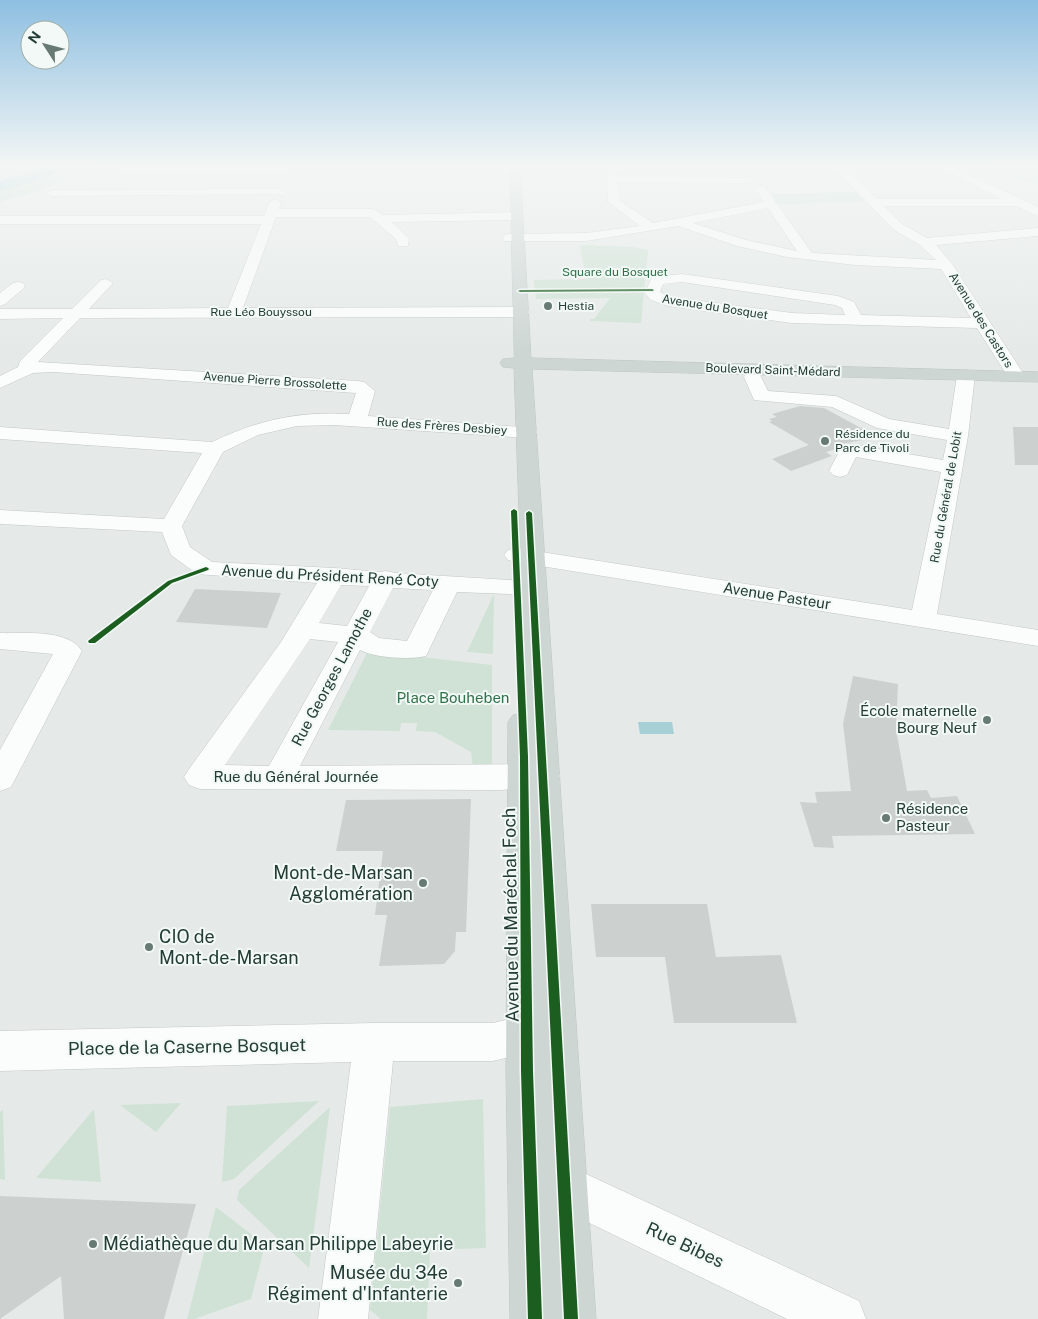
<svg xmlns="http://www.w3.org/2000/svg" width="1038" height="1319" viewBox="0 0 1038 1319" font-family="'Public Sans',sans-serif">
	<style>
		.green { fill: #cfe2d5 }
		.water { fill: #a7cfd6 }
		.building { fill: #ccd1cf }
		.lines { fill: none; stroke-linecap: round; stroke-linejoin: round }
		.minor-casing { stroke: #c2c7c5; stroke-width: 1 }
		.major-casing { stroke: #bdc6c3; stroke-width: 1 }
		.minor { fill: #fbfcfc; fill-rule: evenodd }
		.major { fill: #ced6d4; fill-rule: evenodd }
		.cycleway-casing { stroke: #f3f9f6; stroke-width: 3 }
		.cycleway { fill: #1b5e20; fill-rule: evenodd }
		.poi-dot { fill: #677a74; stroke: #f3f9f6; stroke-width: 2 }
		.labels { text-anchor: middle; stroke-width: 4; stroke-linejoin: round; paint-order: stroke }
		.far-park-label { font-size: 12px; fill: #2f724a; stroke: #f3f9f6 }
		.far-poi-label { font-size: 12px; fill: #233d36; stroke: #f3f9f6; text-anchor: start }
		.far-street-label { font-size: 12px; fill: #233d36; stroke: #f3f9f6 }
		.street-label { font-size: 15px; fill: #233d36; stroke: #f3f9f6 }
		.park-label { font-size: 15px; fill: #2f724a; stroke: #f3f9f6 }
		.poi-label { font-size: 15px; fill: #233d36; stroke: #f3f9f6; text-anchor: end }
		.near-poi-label { font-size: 18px; fill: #233d36; stroke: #f3f9f6; text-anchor: end }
		.near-street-label { font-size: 18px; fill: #233d36; stroke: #f3f9f6 }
	</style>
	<rect width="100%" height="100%" fill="#e5eae8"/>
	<!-- green -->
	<path class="green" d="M 0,166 L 105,166 L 38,191 L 0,202 Z
		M 983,166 L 1038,166 L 1038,184 L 1005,177 Z
		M 856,192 L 864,201 L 778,204 L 772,194 Z
		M 580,245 L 632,247 L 648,250 L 641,323 L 590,321 L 590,319 L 594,319 L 610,298 L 536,299 L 534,280 L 586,279 Z
		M 494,594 L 493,654 L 467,652 Z
		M 368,651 L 492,665 L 492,768 L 473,768 L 471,752 L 435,732 L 416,731 L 417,723 L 401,723 L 400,731 L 328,730 Z
		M 483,1099 L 486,1248 L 430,1250 L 427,1319 L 381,1319 L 370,1310 L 390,1107 Z
		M 319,1101 L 234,1179 L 222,1182 L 227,1106 Z
		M 181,1103 L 156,1132 L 120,1105 Z
		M 330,1107 L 309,1268 L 237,1200 L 239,1190 Z
		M 94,1109 L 101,1182 L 36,1178 Z
		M 3,1110 L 5,1180 L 0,1179 L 0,1112 Z
		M 216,1207 L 265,1245 L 251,1299 L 194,1319 L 187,1319 Z"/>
	<!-- water -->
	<path class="water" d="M 46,166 L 70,166 L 50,176 L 0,191 L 0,182 Z
		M 638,722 L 672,722 L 674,734 L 640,734 Z"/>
	<!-- building -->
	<path class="building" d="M 800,406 L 824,408 L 874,435 L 870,437 L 873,438 L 841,444 L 839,448 L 826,452 L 832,456 L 791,471 L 772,459 L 809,445 L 769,422 L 772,421 L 769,419 L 777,417 L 772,414 Z
		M 1013,427 L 1038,427 L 1038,465 L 1015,465 Z
		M 195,589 L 281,593 L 267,628 L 176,622 Z
		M 853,676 L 898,684 L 896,729 L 907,791 L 927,790 L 931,798 L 957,796 L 975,834 L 832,836 L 834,848 L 814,847 L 800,802 L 817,803 L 815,792 L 851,791 L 843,724 Z
		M 471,799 L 466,932 L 456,932 L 455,951 L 444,964 L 379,966 L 387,915 L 375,915 L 383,851 L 336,851 L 346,800 Z
		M 591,904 L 707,904 L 716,957 L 781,955 L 797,1023 L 674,1023 L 665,957 L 596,957 Z
		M 0,1196 L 196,1204 L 164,1319 L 64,1319 L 61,1276 L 0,1319 Z"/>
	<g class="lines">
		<!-- minor casing -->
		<g class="minor-casing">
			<path id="minor" d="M 121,166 L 291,166 L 292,168 L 287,171 L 123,172 L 118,169 Z
				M 606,166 L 616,166 L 617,176 L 752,178 L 753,180 L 748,183 L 618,182 L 620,201 L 653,223 L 764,202 L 755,189 L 757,187 L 765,187 L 812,253 L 936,260 L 920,245 L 894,230 L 832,166 L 843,166 L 877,199 L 1001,199 L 938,166 L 952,166 L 1038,207 L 1038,216 L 1015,206 L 884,206 L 902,224 L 927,238 L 1038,228 L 1038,236 L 936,245 L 953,265 L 1025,376 L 1022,380 L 1010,380 L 977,328 L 792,323 L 668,306 L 651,300 L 645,293 L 652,277 L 682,274 L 838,296 L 854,302 L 861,315 L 971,318 L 941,269 L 855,265 L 787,257 L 737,246 L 678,226 L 586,241 L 504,241 L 503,238 L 504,235 L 509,234 L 586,233 L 640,226 L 608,202 ZM 768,208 L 797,251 L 746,240 L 693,223 ZM 682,282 L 835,305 L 842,308 L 845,315 L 792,313 L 670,297 L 660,292 L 663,284 Z
				M 279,189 L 285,192 L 283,194 L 52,196 L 46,193 L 52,190 Z
				M 275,199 L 281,203 L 279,209 L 373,209 L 383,215 L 517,212 L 523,216 L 517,220 L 392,222 L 409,238 L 408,246 L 398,246 L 396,239 L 370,217 L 276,217 L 243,308 L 522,307 L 530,312 L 522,317 L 80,318 L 38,362 L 358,381 L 364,382 L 375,391 L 368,416 L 534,428 L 537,432 L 534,436 L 527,438 L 334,425 L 297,426 L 258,435 L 223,452 L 182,526 L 190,547 L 212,562 L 334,568 L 380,572 L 386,571 L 395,573 L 542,582 L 546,587 L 542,592 L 533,595 L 457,592 L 426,656 C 411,660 374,658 360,650 L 300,766 L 544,764 L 555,768 L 560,776 L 555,784 C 538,789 520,787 502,790 L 200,789 L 189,785 L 184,777 L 189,769 L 281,642 L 317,583 L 197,574 L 171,555 L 162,532 L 0,524 L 0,510 L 164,519 L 202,453 L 0,439 L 0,427 L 212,442 C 258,420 299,411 349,414 L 356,393 L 53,372 L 33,373 L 0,388 L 0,376 L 18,367 L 20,361 L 63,318 L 0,319 L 0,309 L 72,309 L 101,280 L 106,279 L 113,283 L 89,309 L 228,308 L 261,224 L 0,224 L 0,216 L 264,216 L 269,203 ZM 341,585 L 369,586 L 347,626 L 319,623 ZM 393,588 L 433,590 L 407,641 L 379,638 L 370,632 ZM 310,639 L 338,642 L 269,766 L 225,765 Z
				M 18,282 L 23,283 L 25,286 L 23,289 L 5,304 L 0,306 L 0,293 L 13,283 Z
				M 966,370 L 972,371 L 975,375 L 968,436 L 937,614 L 1038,630 L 1038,646 L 516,562 L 508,560 L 504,555 L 508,550 L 516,548 L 912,610 L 941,472 L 856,457 L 847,475 L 840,477 L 833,475 L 829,471 L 842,446 L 849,444 L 943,460 L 947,440 L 877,428 L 832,407 L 754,400 L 744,377 L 747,373 L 759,373 L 768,391 L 836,396 L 889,419 L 949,429 L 957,375 L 960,371 Z
				M 0,633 C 24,634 67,628 82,651 L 11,787 L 0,791 L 0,750 L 53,654 L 0,649 Z
				M 544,1014 L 558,1020 L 564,1033 L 558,1046 L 544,1052 L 527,1053 L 493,1061 L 393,1061 L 368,1319 L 318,1319 L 351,1062 L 0,1071 L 0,1031 L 374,1023 L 493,1023 L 527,1015 Z
				M 554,1159 L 859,1301 L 866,1319 L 787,1319 L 538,1198 L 531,1182 L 538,1166 Z"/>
		</g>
		<!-- major casing -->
		<g class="major-casing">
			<path id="major" d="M 510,166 L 520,166 L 531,358 L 1038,372 L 1038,382 L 532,369 L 596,1319 L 510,1319 L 506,1071 L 508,722 L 513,715 L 526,712 L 514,368 L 503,367 L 500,363 L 503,359 L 514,358 Z"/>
		</g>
		<!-- minor -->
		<use href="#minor" class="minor"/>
		<!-- major -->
		<use href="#major" class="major"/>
		<!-- cycleway casing -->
		<g class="cycleway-casing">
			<path id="cycleway" d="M 652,289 L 654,290 L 653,291 L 520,292 L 518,291 L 520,290 Z
				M 514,509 L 517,511 L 528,757 L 533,1071 L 542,1319 L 528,1319 L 521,1071 L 520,757 L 511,511 Z
				M 529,511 L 532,513 L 578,1319 L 564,1319 L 526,513 Z
				M 206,567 L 208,568 L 209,569 L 208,570 L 172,583 L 95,643 L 89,643 L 88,641 L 168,581 Z"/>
		</g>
		<!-- cycleway -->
		<use href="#cycleway" class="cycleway"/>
	</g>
	<!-- sky -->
	<linearGradient id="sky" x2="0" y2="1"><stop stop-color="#8ebfe1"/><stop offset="0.47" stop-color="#f3f6f5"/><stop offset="1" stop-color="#f3f6f5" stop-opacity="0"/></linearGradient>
	<rect width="1038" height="351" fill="url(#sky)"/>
	<!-- markers -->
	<g class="poi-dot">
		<circle cx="548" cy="306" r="5"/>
		<circle cx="825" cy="441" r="5"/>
		<circle cx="987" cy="720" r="5"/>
		<circle cx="886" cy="818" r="5"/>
		<circle cx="423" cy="883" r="5"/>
		<circle cx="149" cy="947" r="5"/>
		<circle cx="93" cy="1244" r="5"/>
		<circle cx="458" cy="1283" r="5"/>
	</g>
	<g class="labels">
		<!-- far-park labels -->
		<g class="far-park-label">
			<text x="615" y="276">Square du Bosquet</text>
		</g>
		<!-- far-poi labels -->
		<g class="far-poi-label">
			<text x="558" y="310">Hestia</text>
			<text x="835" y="438">Résidence du<tspan x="835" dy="14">Parc de Tivoli</tspan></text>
		</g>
		<!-- far-street labels -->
		<g class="far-street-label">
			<text transform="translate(715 307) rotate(9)" y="4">Avenue du Bosquet</text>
			<text x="261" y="316">Rue Léo Bouyssou</text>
			<text transform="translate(981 320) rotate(58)" y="4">Avenue des Castors</text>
			<text transform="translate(773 370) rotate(2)" y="4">Boulevard Saint-Médard</text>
			<text transform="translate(275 381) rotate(4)" y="4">Avenue Pierre Brossolette</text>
			<text transform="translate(442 426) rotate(4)" y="4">Rue des Frères Desbiey</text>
			<text transform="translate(946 497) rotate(-80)" y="4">Rue du Général de Lobit</text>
		</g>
		<!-- street labels -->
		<g class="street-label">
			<text transform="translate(330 576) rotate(3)" y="5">Avenue du Président René Coty</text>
			<text transform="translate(777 596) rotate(9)" y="5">Avenue Pasteur</text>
			<text transform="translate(332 677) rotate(-62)" y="5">Rue Georges Lamothe</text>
			<text x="296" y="782">Rue du Général Journée</text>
		</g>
		<!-- park labels -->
		<g class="park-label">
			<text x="453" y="703">Place Bouheben</text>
		</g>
		<!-- poi labels -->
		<g class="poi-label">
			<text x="977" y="716">École maternelle<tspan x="977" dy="17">Bourg Neuf</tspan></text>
			<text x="896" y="814" text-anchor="start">Résidence<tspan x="896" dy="17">Pasteur</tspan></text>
		</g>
		<!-- near-poi labels -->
		<g class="near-poi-label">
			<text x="413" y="879">Mont-de-Marsan<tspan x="413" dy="21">Agglomération</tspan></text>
			<text x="159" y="943" text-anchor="start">CIO de<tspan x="159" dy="21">Mont-de-Marsan</tspan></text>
			<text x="103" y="1250" text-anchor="start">Médiathèque du Marsan Philippe Labeyrie</text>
			<text x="448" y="1279">Musée du 34e<tspan x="448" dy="21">Régiment d'Infanterie</tspan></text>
		</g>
		<!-- near-street labels -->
		<g class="near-street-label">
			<text transform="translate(511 915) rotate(-91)" y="6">Avenue du Maréchal Foch</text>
			<text transform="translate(187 1047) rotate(-1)" y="6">Place de la Caserne Bosquet</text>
			<text transform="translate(685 1245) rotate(25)" y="6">Rue Bibes</text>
		</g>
	</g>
	<!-- north arrow -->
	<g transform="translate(45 45) rotate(306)"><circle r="24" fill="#f3f9f6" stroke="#a0aea9"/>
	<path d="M0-4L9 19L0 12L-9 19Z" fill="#677a74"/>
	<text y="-8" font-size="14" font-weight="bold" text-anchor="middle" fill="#233d36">N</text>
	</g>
</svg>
